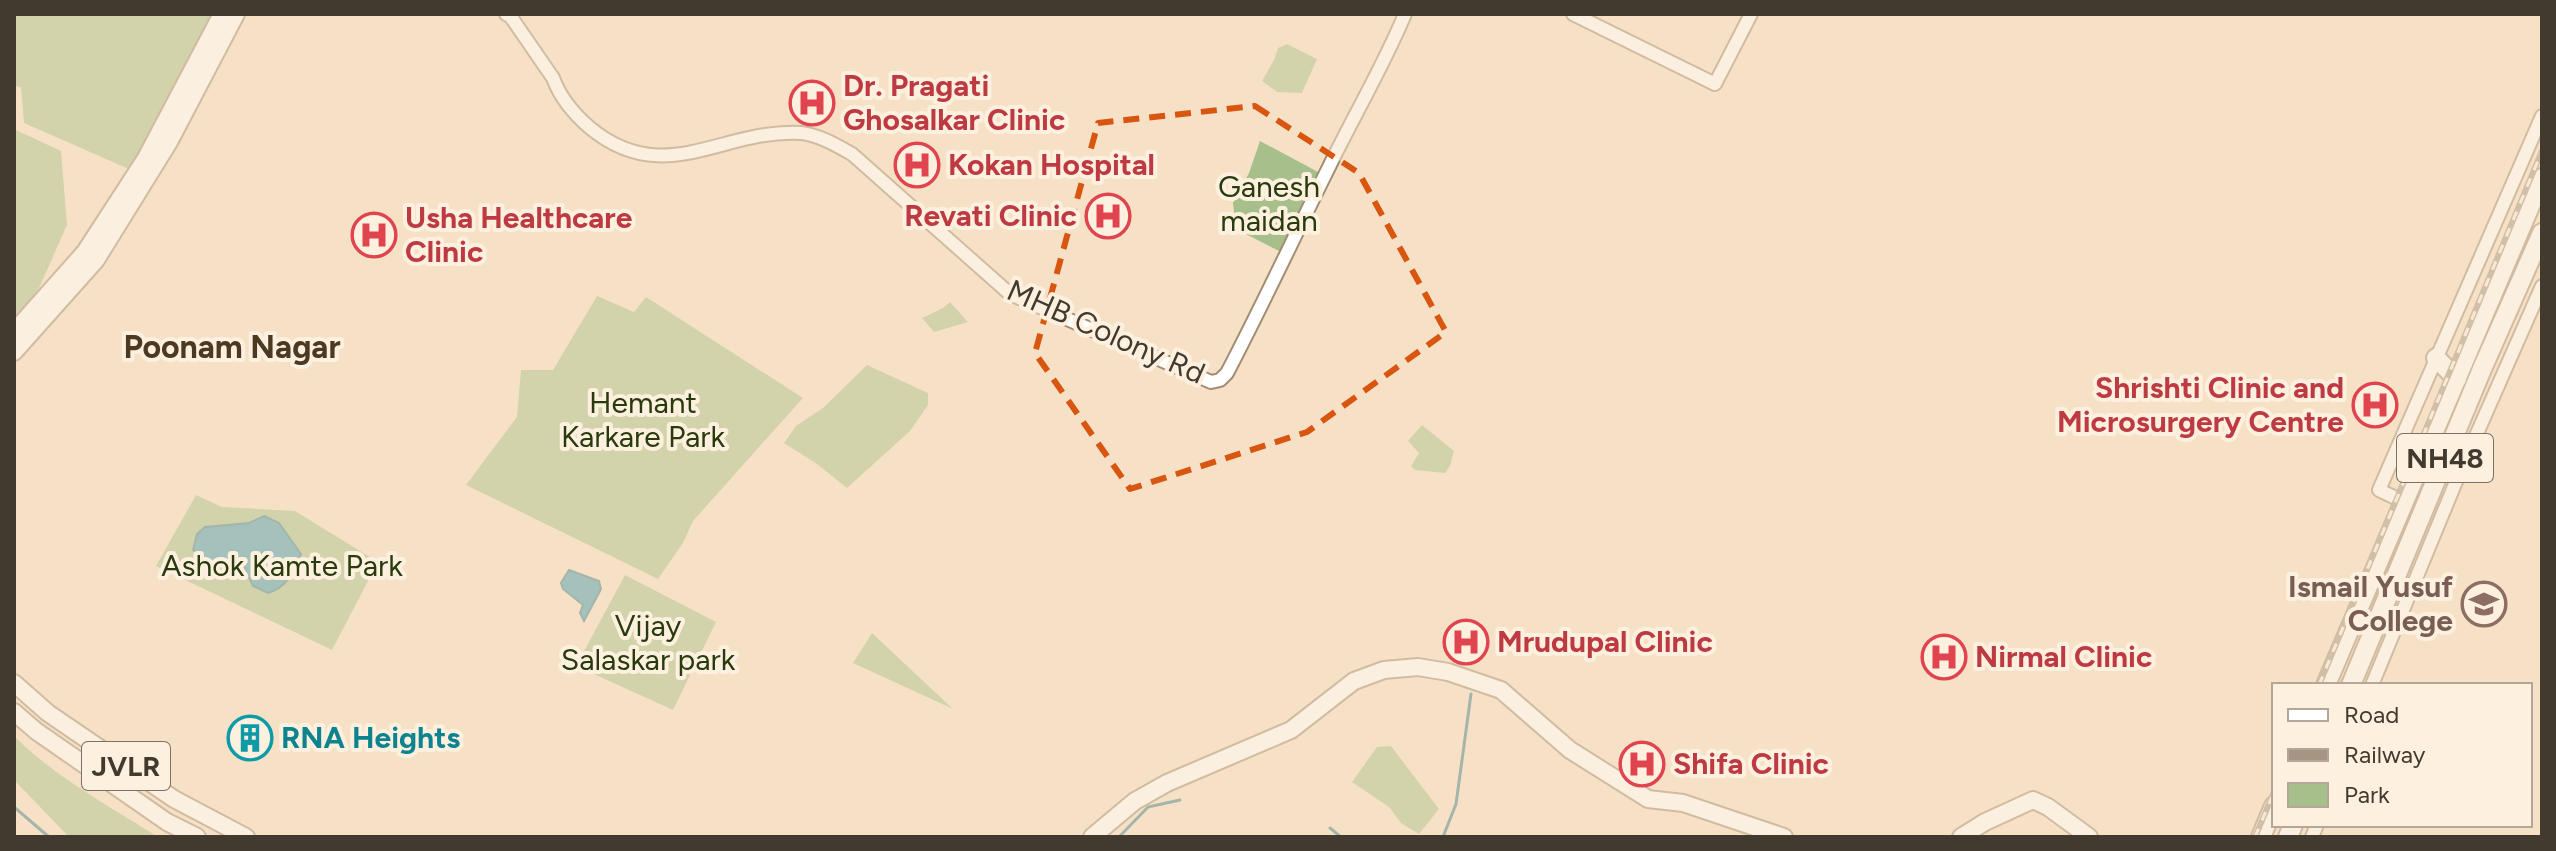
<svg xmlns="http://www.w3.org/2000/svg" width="2556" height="851" viewBox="0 0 2556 851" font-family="Figtree,sans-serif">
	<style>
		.green { fill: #a7c08b }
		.water { fill: #3f9cae; stroke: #407f88; stroke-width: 2 }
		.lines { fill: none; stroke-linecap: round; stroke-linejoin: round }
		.stream { stroke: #407f88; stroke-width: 3 }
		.minor-casing { stroke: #a28d74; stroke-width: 16 }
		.major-casing { stroke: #a28d74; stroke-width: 20 }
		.highway-casing { stroke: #a28d74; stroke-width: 22 }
		.minor { stroke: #fff; stroke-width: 12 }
		.major { stroke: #fff; stroke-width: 16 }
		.highway { stroke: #fff; stroke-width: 18 }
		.rail-casing { stroke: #a59582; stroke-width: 6 }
		.rail { stroke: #fdf0df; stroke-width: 3; stroke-dasharray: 9; stroke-linecap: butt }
		.marked { fill: none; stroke: #d85610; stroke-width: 6; stroke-dasharray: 16 10; stroke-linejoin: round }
		.labels { text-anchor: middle; stroke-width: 8; stroke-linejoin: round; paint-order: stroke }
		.shield { fill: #fdf0df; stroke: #7b7164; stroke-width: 2 }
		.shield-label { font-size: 28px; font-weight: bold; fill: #433a2f }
		.health-label { font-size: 30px; font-weight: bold; fill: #be3a42; stroke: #fdf0df; text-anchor: start }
		.park-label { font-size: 30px; fill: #293b0e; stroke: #fdf0df }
		.street-label { font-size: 30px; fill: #433a2f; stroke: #fdf0df }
		.education-label { font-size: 30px; font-weight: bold; fill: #785e54; stroke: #fdf0df; text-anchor: end }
		.culture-label { font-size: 30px; font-weight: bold; fill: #0d838f; stroke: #fdf0df; text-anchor: start }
		.neighbourhood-label { font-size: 32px; font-weight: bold; fill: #4b3922; stroke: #fdf0df }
	</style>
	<rect width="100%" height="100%" fill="#f7e1c6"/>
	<!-- green -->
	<path class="green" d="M 14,14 L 215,14 L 131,170 L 24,123 L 21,87 L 14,86 Z
		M 1287,44 L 1317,59 L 1302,93 L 1277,92 L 1262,81 L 1274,60 L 1278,48 Z
		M 14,129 L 61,151 L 67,225 L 32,304 L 14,324 Z
		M 1260,141 L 1320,173 L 1281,252 L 1236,229 L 1233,203 L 1249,173 Z
		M 597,296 L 634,312 L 646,297 L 803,398 L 693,521 L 683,543 L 658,579 L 466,485 L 517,417 L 521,370 L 553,370 Z
		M 950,302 L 968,322 L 934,332 L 922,318 L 943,308 Z
		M 867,365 L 928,393 L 928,405 L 910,431 L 847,488 L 817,464 L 784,443 L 796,426 L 823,408 Z
		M 1422,425 L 1454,451 L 1450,466 L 1445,473 L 1415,470 L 1411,466 L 1419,453 L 1408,441 Z
		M 196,495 L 222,507 L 295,511 L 378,562 L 332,650 L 156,566 Z
		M 625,575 L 716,622 L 673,710 L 576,666 Z
		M 872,633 L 953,709 L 853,663 Z
		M 14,736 C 55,777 109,806 158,837 L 69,837 L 14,780 Z
		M 1391,746 L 1439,809 L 1419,834 L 1401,823 L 1389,807 L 1352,782 L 1377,747 Z"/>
	<!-- water -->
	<path class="water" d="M 264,516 L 279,523 L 301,554 C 292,573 289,586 268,593 L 253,586 L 241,560 L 231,555 L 225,564 L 214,565 L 193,550 L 197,534 L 205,527 L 249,523 Z
		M 569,570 L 599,581 L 601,589 L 584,621 L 580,613 L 583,605 L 563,589 L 561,583 Z"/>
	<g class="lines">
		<!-- stream -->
		<path class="stream" d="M 14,807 L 49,837
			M 1330,828 L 1341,837
			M 1119,837 L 1148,807 L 1180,800
			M 1443,837 L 1456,804 L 1471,694"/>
		<!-- minor casing -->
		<g class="minor-casing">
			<path id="minor" d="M 506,14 L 511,17 L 553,78 C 560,97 574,114 589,127 C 664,190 722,128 801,133 C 819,135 836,145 852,154 L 1010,294 L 1211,382 L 1220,380 L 1227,373 C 1262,306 1294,237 1328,169 C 1353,117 1383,67 1405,14
				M 1573,14 L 1715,84 L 1751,14
				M 2404,502 L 2379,490 L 2542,116
				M 2372,685 L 2460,472 L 2542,286
				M 2312,837 L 2317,825"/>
		</g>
		<!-- major casing -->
		<g class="major-casing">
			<path id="major" d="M 14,332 L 85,252 L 146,158 L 222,14
				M 14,352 L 96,260 L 169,142 L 236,14
				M 14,683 L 48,713 L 174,799 L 246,837
				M 14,712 L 36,731 L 167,822 L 197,837
				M 1092,837 L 1135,801 L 1167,783 L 1291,730 L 1354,681 L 1384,670 L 1418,667 L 1448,672 L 1501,690 L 1570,750 L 1648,799 L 1683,803 L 1784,837
				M 1961,837 L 1985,822 L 2033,800 L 2048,807 L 2089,837"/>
		</g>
		<!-- highway casing -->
		<g class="highway-casing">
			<path id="highway" d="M 2436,358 L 2457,379
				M 2326,685 L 2542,178
				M 2351,685 L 2482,369 L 2542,233
				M 2261,837 L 2274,806
				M 2288,837 L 2293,825"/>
		</g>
		<!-- minor -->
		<use href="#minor" class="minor"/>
		<!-- major -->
		<use href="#major" class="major"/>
		<!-- highway -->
		<use href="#highway" class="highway"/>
		<!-- rail casing -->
		<g class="rail-casing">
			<path id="rail" d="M 2319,685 L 2542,151
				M 2255,837 L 2274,792"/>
		</g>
		<!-- rail -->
		<use href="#rail" class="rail"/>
	</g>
	<!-- marked area -->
	<path d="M0 0H2556V851H0ZM 1255,106 L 1359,173 L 1446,332 L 1307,432 L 1130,489 L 1035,353 L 1098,123 Z" fill="#f7e1c6" fill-opacity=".55" fill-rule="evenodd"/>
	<path class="marked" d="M 1255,106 L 1359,173 L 1446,332 L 1307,432 L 1130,489 L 1035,353 L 1098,123 Z"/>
	<!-- icons -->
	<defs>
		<g id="hospital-ring" transform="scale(2.3)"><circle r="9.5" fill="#fdf0df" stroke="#e0444e" stroke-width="1.5"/><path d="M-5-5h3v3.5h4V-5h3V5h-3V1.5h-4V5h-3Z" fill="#e0444e"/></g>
		<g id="university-ring" transform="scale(2.3)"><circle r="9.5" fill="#fdf0df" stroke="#8d6e63" stroke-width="1.5"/><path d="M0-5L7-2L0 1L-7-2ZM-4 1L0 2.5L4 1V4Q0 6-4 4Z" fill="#8d6e63"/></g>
		<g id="building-ring" transform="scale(2.3)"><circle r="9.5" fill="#fdf0df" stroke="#0f9aa8" stroke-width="1.5"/><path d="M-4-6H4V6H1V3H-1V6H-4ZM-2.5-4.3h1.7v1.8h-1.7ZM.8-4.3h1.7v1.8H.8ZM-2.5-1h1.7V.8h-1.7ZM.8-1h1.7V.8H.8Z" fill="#0f9aa8"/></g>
	</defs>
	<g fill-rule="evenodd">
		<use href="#hospital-ring" x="812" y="103"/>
		<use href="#hospital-ring" x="917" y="165"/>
		<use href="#hospital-ring" x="1108" y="216"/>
		<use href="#hospital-ring" x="374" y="235"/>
		<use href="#hospital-ring" x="2375" y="405"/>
		<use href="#university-ring" x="2484" y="604"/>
		<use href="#hospital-ring" x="1466" y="642"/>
		<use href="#hospital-ring" x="1944" y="657"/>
		<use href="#building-ring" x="250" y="738"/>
		<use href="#hospital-ring" x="1642" y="764"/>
	</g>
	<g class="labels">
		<!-- shield labels -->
		<g class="shield">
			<rect x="2397" y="434" width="96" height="48" rx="6"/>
			<rect x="82" y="742" width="88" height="48" rx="6"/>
		</g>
		<g class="shield-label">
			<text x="2445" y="468">NH48</text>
			<text x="126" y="776">JVLR</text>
		</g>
		<!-- health labels -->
		<g class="health-label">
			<text x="843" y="96">Dr. Pragati<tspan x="843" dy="34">Ghosalkar Clinic</tspan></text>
			<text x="948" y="175">Kokan Hospital</text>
			<text x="1077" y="226" text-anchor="end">Revati Clinic</text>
			<text x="405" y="228">Usha Healthcare<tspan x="405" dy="34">Clinic</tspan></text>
			<text x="2344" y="398" text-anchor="end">Shrishti Clinic and<tspan x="2344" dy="34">Microsurgery Centre</tspan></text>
			<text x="1497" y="652">Mrudupal Clinic</text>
			<text x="1975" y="667">Nirmal Clinic</text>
			<text x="1673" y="774">Shifa Clinic</text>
		</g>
		<!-- park labels -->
		<g class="park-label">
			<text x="1269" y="197">Ganesh<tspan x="1269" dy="34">maidan</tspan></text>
			<text x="643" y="413">Hemant<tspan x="643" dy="34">Karkare Park</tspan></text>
			<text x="282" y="576">Ashok Kamte Park</text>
			<text x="648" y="636">Vijay<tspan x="648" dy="34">Salaskar park</tspan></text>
		</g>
		<!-- street labels -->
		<g class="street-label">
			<text transform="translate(1106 332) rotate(24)" y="10">MHB Colony Rd</text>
		</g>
		<!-- education labels -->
		<g class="education-label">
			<text x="2453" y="597">Ismail Yusuf<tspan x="2453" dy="34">College</tspan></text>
		</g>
		<!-- culture labels -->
		<g class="culture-label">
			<text x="281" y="748">RNA Heights</text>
		</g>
		<!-- neighbourhood labels -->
		<g class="neighbourhood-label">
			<text x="232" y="358">Poonam Nagar</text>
		</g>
	</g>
	<!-- border -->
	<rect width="2556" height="851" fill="none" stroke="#433a2f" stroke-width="32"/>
	<!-- legend -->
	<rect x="2272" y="683" width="260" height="144" fill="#fdf0df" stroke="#b3a799" stroke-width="2"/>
	<rect x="2288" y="709" width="40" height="12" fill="#ffffff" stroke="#b3a799" stroke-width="2"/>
	<text x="2344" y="723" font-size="24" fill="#433a2f">Road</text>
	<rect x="2288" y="749" width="40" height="12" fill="#a59582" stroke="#b3a799" stroke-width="2"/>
	<text x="2344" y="763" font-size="24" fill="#433a2f">Railway</text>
	<rect x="2288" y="783" width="40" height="24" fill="#a7c08b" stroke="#b3a799" stroke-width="2"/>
	<text x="2344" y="803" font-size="24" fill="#433a2f">Park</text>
</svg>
